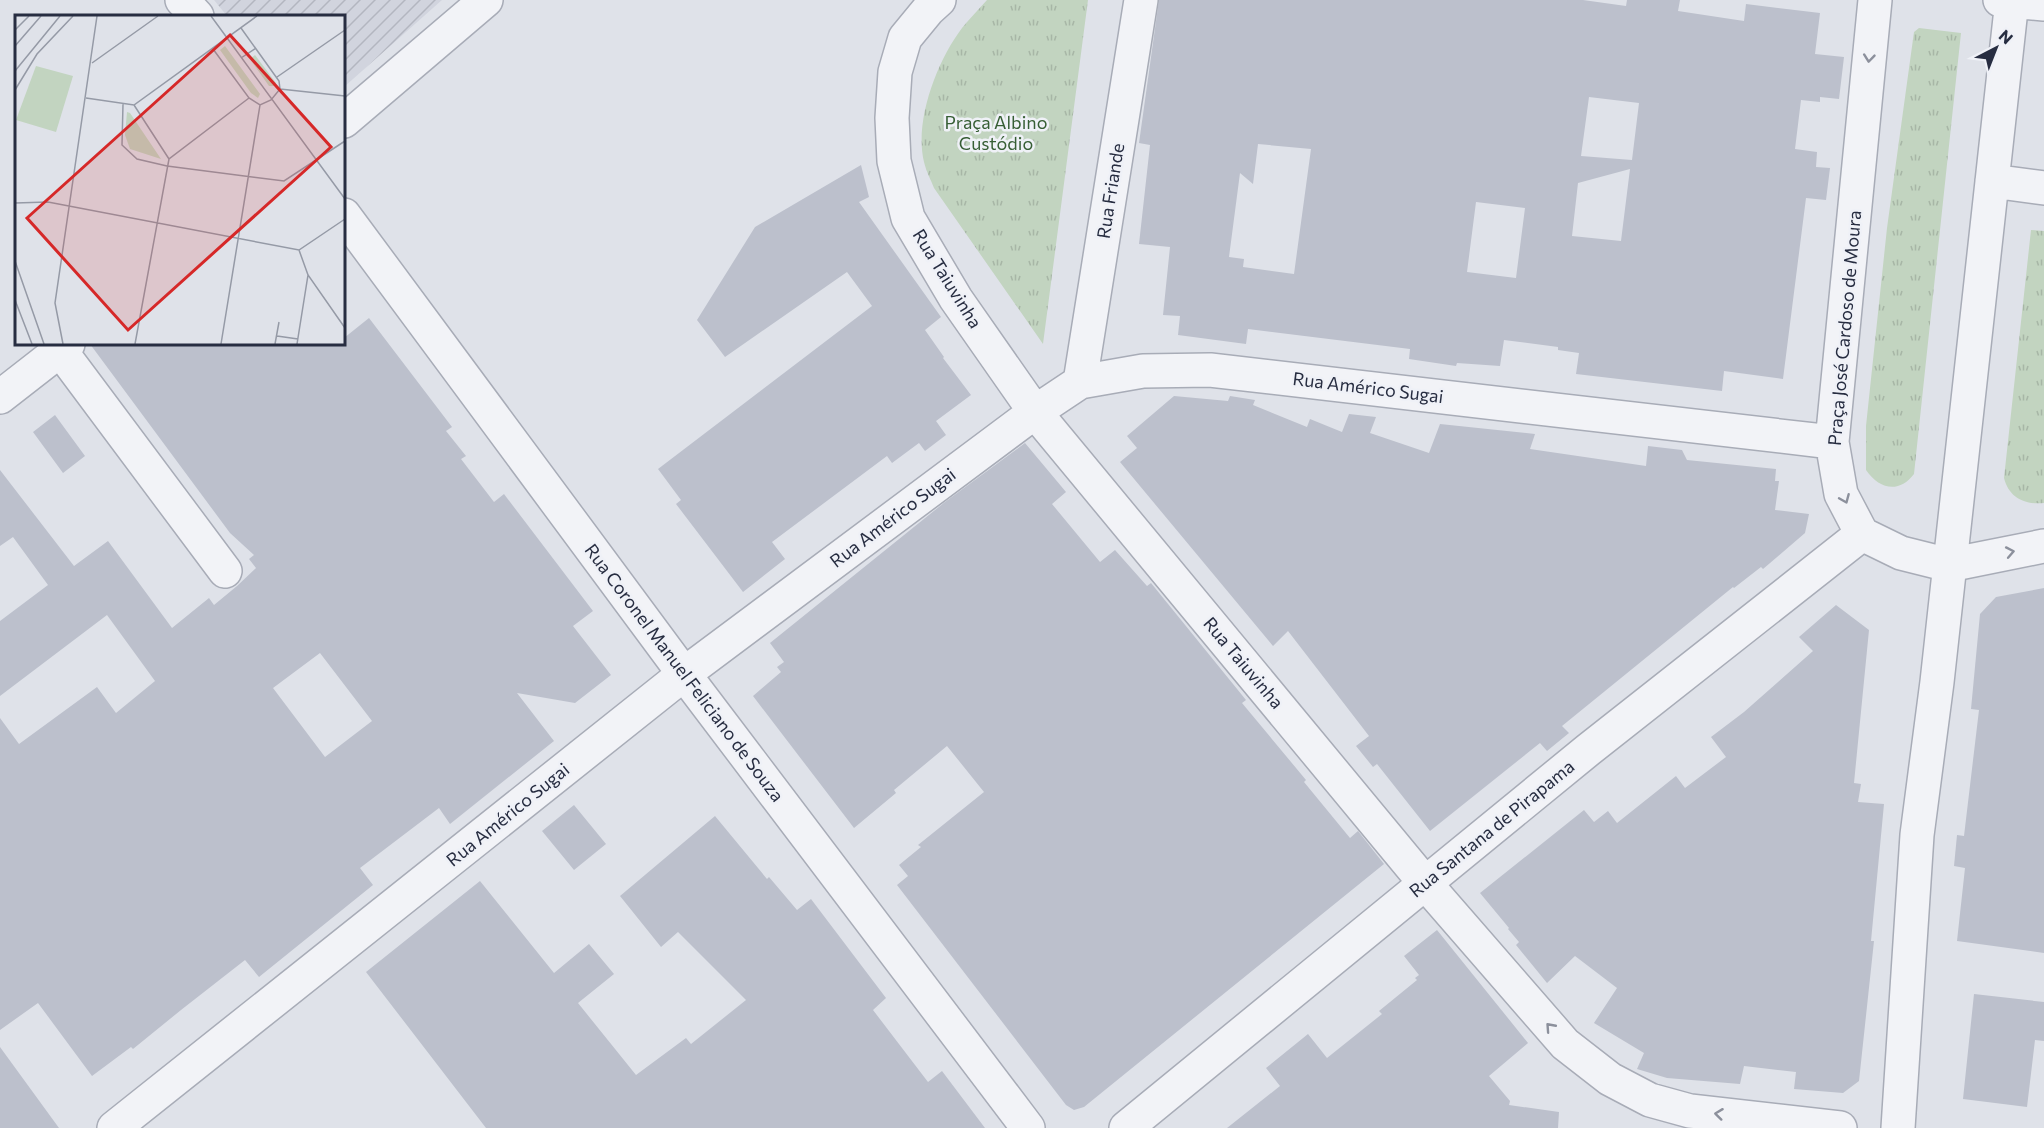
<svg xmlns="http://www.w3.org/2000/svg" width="2044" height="1128" viewBox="0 0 2044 1128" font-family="Commissioner,sans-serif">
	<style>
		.industrial { fill: url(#industrial-furrows) }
		.park { fill: url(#park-tufts) }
		.building { fill: #bcc0cc; fill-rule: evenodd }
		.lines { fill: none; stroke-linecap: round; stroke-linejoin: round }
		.minor-casing { stroke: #a8acb7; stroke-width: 36 }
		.minor { stroke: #f2f3f7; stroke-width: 33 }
		.oneway { stroke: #8c909c }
		.labels { text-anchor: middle; stroke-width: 5; stroke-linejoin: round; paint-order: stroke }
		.park-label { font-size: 18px; fill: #365e34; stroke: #eff1f7 }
		.street-label { font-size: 18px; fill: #272d41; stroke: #eff1f7 }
		.inset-road { fill: none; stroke: #959aa6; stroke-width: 1.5 }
		.view { fill: #d62828; fill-opacity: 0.15; stroke: #d62828; stroke-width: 3 }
		.inset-edge { fill: none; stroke: #272d41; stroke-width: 3 }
	</style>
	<defs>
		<pattern id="industrial-furrows" width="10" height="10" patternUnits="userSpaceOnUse" patternTransform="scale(1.5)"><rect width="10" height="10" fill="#d1d4de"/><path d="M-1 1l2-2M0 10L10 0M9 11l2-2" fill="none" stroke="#b3b6c0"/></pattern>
		<pattern id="park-tufts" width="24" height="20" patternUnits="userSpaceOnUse" patternTransform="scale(1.5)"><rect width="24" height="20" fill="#c2d4c0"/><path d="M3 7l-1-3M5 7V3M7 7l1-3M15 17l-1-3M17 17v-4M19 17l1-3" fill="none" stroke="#a7b6a6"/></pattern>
	</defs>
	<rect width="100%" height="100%" fill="#dfe2e9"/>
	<!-- industrial -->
	<path class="industrial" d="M 214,0 L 442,0 L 344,87 L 344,16 L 227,16 Z"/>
	<!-- park -->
	<path class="park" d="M 987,0 L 1088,0 L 1043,344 L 934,188 C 931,180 926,171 924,162 C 914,121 937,61 962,28 C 970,18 979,9 987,0 Z
		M 1919,28 L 1961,33 L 1914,474 C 1899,494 1879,489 1866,470 L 1866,426 L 1887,228 L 1914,32 Z
		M 2031,230 L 2044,231 L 2044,503 C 2025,505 2009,498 2004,478 Z"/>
	<!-- building -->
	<path class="building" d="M 1159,0 L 1583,0 L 1626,6 L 1627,0 L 1680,0 L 1678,11 L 1744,21 L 1746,4 L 1820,13 L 1815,54 L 1844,57 L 1839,99 L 1820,97 L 1820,102 L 1801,100 L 1795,149 L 1817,152 L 1816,167 L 1830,168 L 1826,200 L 1806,198 L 1783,379 L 1724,371 L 1722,391 L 1576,374 L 1579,353 L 1558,350 L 1558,347 L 1504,340 L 1500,366 L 1457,363 L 1456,366 L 1409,359 L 1410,349 L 1248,329 L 1246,344 L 1178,335 L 1180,316 L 1163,315 L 1170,247 L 1139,244 L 1150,145 L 1139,143 ZM 1589,97 L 1639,103 L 1632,160 L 1581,156 ZM 1258,144 L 1311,149 L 1294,274 L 1243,267 L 1244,259 L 1229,257 L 1240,173 L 1253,184 ZM 1630,169 L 1621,241 L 1572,236 L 1578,183 ZM 1476,202 L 1525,208 L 1516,278 L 1467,272 Z
		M 861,165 L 869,197 L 859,202 L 941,317 L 925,330 L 944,357 L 943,358 L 971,395 L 936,421 L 946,435 L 925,451 L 919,443 L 892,463 L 887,456 L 772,542 L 785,559 L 743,592 L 676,504 L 681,500 L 658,469 L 872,306 L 847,272 L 725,357 L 697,320 L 755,227 Z
		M 369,318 L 452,427 L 446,431 L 466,456 L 461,459 L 494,502 L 504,494 L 593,611 L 573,626 L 611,675 L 575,703 L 517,693 L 554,741 L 450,824 L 439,808 L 360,868 L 373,885 L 259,977 L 245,960 L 181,1010 L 133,1049 L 131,1047 L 92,1076 L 38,1003 L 0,1030 L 0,718 L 19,744 L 97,687 L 116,713 L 155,681 L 107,615 L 0,696 L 0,621 L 48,585 L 13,537 L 0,546 L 0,470 L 74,566 L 108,541 L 172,628 L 209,598 L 214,605 L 237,586 L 256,568 L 249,559 L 254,555 L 230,533 L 90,344 L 344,344 L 344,338 ZM 320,653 L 372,721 L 325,757 L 273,688 Z
		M 1174,396 L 1228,401 L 1230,396 L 1255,400 L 1253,405 L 1307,427 L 1310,419 L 1342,432 L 1349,414 L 1376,417 L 1370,433 L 1429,453 L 1440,424 L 1535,434 L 1530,449 L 1646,466 L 1648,446 L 1682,450 L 1687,460 L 1776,469 L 1775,481 L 1779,481 L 1775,510 L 1809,514 L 1805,533 L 1763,569 L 1761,567 L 1734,588 L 1733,587 L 1562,726 L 1569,733 L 1547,751 L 1540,743 L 1430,831 L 1377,764 L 1373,767 L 1356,746 L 1369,736 L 1288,631 L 1273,646 L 1120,462 L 1137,448 L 1127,436 Z
		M 55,415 L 85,456 L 63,473 L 33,432 Z
		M 1025,443 L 1066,492 L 1052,504 L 1100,562 L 1115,550 L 1147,586 L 1151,583 L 1246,700 L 1242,703 L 1306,780 L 1304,782 L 1350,838 L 1358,831 L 1384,864 L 1084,1107 L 1074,1110 L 1066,1105 L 897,885 L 908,876 L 899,865 L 921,847 L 918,845 L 984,792 L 947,746 L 894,790 L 896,793 L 854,828 L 753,696 L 781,672 L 777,667 L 784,662 L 770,643 L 945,502 Z
		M 2044,588 L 2044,953 L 1957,941 L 1965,868 L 1954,866 L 1957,835 L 1964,836 L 1979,710 L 1971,709 L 1980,614 L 1996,597 Z
		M 1836,605 L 1869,630 L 1854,783 L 1861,784 L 1858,802 L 1884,804 L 1871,941 L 1874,941 L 1859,1081 L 1843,1093 L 1794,1089 L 1796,1072 L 1744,1066 L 1740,1084 L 1667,1078 L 1637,1069 L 1644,1053 L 1594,1023 L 1617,988 L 1575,956 L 1547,983 L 1516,945 L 1519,942 L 1508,929 L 1509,928 L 1480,893 L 1584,810 L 1594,822 L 1608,811 L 1617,823 L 1676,776 L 1685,788 L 1726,757 L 1711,737 L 1744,712 L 1813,651 L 1799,637 Z
		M 574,805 L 606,844 L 574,870 L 542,831 Z
		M 715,816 L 767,879 L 769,877 L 797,910 L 811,899 L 886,998 L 873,1010 L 928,1082 L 942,1071 L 985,1128 L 486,1128 L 366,972 L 480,881 L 554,973 L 589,944 L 614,974 L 578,1003 L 636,1075 L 686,1038 L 691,1044 L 746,1000 L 678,932 L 661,947 L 620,896 Z
		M 1437,930 L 1528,1043 L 1489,1076 L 1510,1101 L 1509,1105 L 1559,1112 L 1558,1128 L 1227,1128 L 1280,1086 L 1266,1068 L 1308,1034 L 1327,1058 L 1382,1014 L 1379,1011 L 1417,980 L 1415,978 L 1419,975 L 1404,956 Z
		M 1974,994 L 2044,1002 L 2044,1041 L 2035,1040 L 2027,1107 L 1963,1099 Z
		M 0,1047 L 59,1128 L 0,1128 Z"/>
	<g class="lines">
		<!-- minor casing -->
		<g class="minor-casing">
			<path id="minor" d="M 182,0 L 197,16
				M 939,0 L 928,10 L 905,38 L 895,72 L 892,118 L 894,161 L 908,218 L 956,299 L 1035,412 L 1425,883 L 1565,1044 L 1610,1079 L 1650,1100 L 1690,1111 L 1840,1128
				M 1875,0 L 1832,442 L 1841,494 L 1862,534 L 1901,553 L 1949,565 L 2044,546
				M 2000,0 L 2044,4
				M 344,121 L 486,0
				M 1992,181 L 2044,188
				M 344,215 L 684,674 L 1028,1128
				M 60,350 L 225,571
				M 1080,382 L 1141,0
				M 0,397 L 68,344
				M 114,1128 L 684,674 L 1035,412 L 1080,382 L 1143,371 L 1210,370 L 1832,442
				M 1126,1128 L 1588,750 L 1862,534
				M 1898,1128 L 1917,835 L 1937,682 L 2012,0"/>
		</g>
		<!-- minor -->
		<use href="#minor" class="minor"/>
	</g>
	<!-- one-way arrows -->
	<defs><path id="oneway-chevron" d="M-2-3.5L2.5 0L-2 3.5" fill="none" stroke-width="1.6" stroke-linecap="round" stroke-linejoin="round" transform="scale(1.5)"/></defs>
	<g class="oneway">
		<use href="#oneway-chevron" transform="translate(1869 58) rotate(96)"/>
		<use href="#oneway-chevron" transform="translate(1845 499) rotate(67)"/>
		<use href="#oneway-chevron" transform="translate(2010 552) rotate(-11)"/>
		<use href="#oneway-chevron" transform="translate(1550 1027) rotate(-132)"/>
		<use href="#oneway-chevron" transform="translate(1719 1114) rotate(-173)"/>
	</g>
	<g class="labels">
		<!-- park labels -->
		<g class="park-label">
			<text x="996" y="129">Praça Albino<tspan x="996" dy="21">Custódio</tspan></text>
		</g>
		<!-- street labels -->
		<g class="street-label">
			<text transform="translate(1111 191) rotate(-81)" y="6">Rua Friande</text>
			<text transform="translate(947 279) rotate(58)" y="6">Rua Taiuvinha</text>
			<text transform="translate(1845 328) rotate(-85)" y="6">Praça José Cardoso de Moura</text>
			<text transform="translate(1368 388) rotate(7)" y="6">Rua Américo Sugai</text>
			<text transform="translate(893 518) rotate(-37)" y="6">Rua Américo Sugai</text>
			<text transform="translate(1243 663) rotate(50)" y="6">Rua Taiuvinha</text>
			<text transform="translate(684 673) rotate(53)" y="6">Rua Coronel Manuel Feliciano de Souza</text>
			<text transform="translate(508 815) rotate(-39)" y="6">Rua Américo Sugai</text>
			<text transform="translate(1492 829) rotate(-39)" y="6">Rua Santana de Pirapama</text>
		</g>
	</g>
	<!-- overview -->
	<g transform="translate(15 15)">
		<rect width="330" height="330" fill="#dfe2e9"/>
		<path d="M 21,51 L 58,61 L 41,117 L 1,105 Z" fill="#c2d4c0"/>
		<path d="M 210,31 L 245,79 L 243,83 L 236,78 L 205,35 ZM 240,40 L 261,68 L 259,71 L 254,71 L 235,44 ZM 112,97 L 115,98 L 146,144 L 115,134 L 110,120 Z" fill="#c2d4c0"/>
		<path class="inset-road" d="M 196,1 L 330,184M 0,15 L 14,1M 0,31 L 26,1M 198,34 L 234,83 L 245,90 L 256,85 L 265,74 L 264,66 L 226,13M 226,43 L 241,33M 77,48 L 143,1M 0,56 L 45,1M 262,62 L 330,15M 265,74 L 330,81M 0,75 L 22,39 L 58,1M 71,83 L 119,90 L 242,1M 108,89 L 107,130 L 122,144 L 152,151 L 269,166 L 330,126M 119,90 L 154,144M 0,188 L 33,187 L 284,235 L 330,204M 284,235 L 293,260 L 330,313M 0,246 L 29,329M 0,285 L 17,329M 262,321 L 283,324M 48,329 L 40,288 L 82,1M 120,329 L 154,144 L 234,83M 206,329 L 245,90M 260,329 L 264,307M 282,329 L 293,260"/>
		<path class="view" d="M 215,20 L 316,132 L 113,315 L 12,203 Z"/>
		<rect width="330" height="330" class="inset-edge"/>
	</g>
	<!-- north arrow -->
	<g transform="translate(1996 48) rotate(42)" stroke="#eff1f7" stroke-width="4.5" paint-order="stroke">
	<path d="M0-4.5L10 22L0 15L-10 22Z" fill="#272d41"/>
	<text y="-9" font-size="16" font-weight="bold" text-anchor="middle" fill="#272d41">N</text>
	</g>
</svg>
